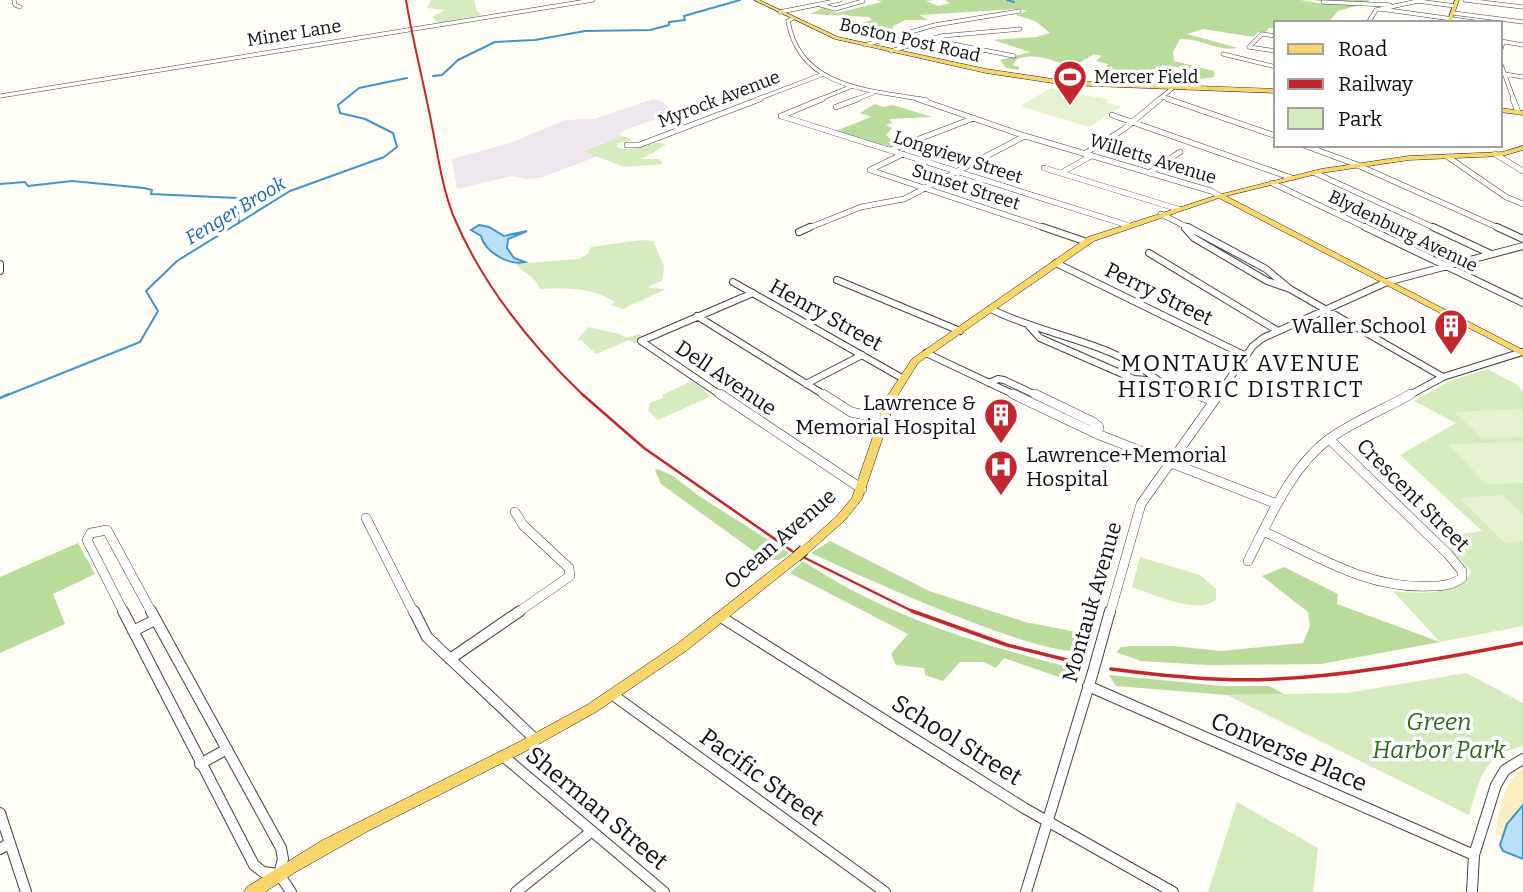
<svg xmlns="http://www.w3.org/2000/svg" width="1523" height="892" viewBox="0 0 1523 892" font-family="Bitter,serif">
	<style>
		.industrial { fill: #eee6ef }
		.green { fill: #d5ebbd }
		.forest { fill: #b9dc9c }
		.sand { fill: #fbeec1 }
		.pitch { fill: #e6f2cf }
		.water { fill: #b9e0f7; stroke: #3f96cf; stroke-width: 2 }
		.lines { fill: none; stroke-linecap: round; stroke-linejoin: round }
		.stream-far1 { stroke: #3f96cf; stroke-width: 2 }
		.stream { stroke: #3f96cf; stroke-width: 2.5 }
		.minor-far4-casing { stroke: #444; stroke-width: 4.5 }
		.minor-far3-casing { stroke: #444; stroke-width: 6 }
		.minor-far2-casing { stroke: #444; stroke-width: 8 }
		.minor-far1-casing { stroke: #444; stroke-width: 10 }
		.minor-casing { stroke: #444; stroke-width: 12 }
		.major-casing { stroke: #222; stroke-width: 1 }
		.minor-far4 { stroke: #fff; stroke-width: 3.5 }
		.minor-far3 { stroke: #fff; stroke-width: 5 }
		.minor-far2 { stroke: #fff; stroke-width: 6 }
		.minor-far1 { stroke: #fff; stroke-width: 9 }
		.minor { stroke: #fff; stroke-width: 10 }
		.major { fill: #f9d66b; fill-rule: evenodd }
		.rail-far2 { stroke: #c4262e; stroke-width: 2 }
		.rail-far1 { stroke: #c4262e; stroke-width: 2.5 }
		.rail { stroke: #c4262e; stroke-width: 3.5 }
		.minor-bridge-casing { stroke: #444; stroke-width: 12; stroke-linecap: butt }
		.major-bridge-casing { stroke: #222; stroke-width: 12; stroke-linecap: butt }
		.minor-bridge { stroke: #fff; stroke-width: 10 }
		.major-bridge { stroke: #f9d66b; stroke-width: 10 }
		.labels { text-anchor: middle; stroke-width: 7; stroke-linejoin: round; paint-order: stroke }
		.far-street-label { font-size: 18px; fill: #111; stroke: #fff }
		.far-poi-label { font-size: 18px; fill: #111; stroke: #fff; text-anchor: start }
		.far-water-label { font-size: 19px; font-style: italic; fill: #1768a6; stroke: #fff }
		.street-label { font-size: 21px; fill: #111; stroke: #fff }
		.poi-label { font-size: 21px; fill: #111; stroke: #fff; text-anchor: end }
		.neighbourhood-label { font-size: 23px; letter-spacing: 2px; fill: #111; stroke: #fff }
		.near-park-label { font-size: 24px; font-style: italic; fill: #2f6b1f; stroke: #fff }
		.near-street-label { font-size: 24px; fill: #111; stroke: #fff }
	</style>
	<rect width="100%" height="100%" fill="#fffdf5"/>
	<!-- industrial -->
	<path class="industrial" d="M 653,99 L 663,102 L 670,110 L 661,117 L 625,130 L 619,134 L 622,136 L 584,150 L 598,156 L 543,177 L 527,179 L 512,176 L 457,189 L 452,159 L 510,143 L 565,120 L 594,119 Z"/>
	<!-- green -->
	<path class="green" d="M 431,0 L 474,0 L 477,11 L 482,15 L 439,23 L 432,17 L 445,10 L 427,8 Z
		M 622,136 L 633,140 L 619,143 L 616,147 C 634,154 649,139 666,144 C 658,149 649,156 640,159 L 659,159 L 663,164 L 624,167 L 583,151 Z
		M 642,240 L 653,241 L 664,266 L 662,281 L 651,285 L 649,288 L 666,289 L 623,309 L 611,305 L 615,302 C 594,288 565,287 540,289 C 532,272 524,275 516,264 L 579,259 L 588,254 L 591,247 Z
		M 588,327 L 619,334 L 627,338 L 639,334 L 642,336 L 637,339 L 636,344 L 629,340 L 596,354 L 581,340 L 577,341 Z
		M 1487,369 L 1516,384 L 1523,392 L 1523,626 L 1440,642 L 1393,591 C 1416,594 1465,596 1471,571 L 1440,537 L 1482,531 L 1400,455 L 1456,423 L 1414,401 L 1448,382 Z
		M 692,381 L 711,396 L 658,420 L 648,410 L 650,403 L 663,398 L 662,395 Z
		M 1140,557 L 1200,575 L 1216,589 L 1216,599 C 1199,616 1153,594 1132,587 Z
		M 1466,673 L 1523,703 L 1523,746 C 1482,755 1480,779 1469,815 L 1227,695 L 1347,693 Z
		M 1237,802 L 1318,848 L 1313,892 L 1208,892 Z"/>
	<!-- forest -->
	<path class="forest" d="M 876,0 L 936,0 L 926,1 L 938,6 L 950,3 L 945,0 L 1301,0 L 1323,4 L 1324,2 L 1313,0 L 1368,0 L 1370,2 L 1338,11 L 1328,23 L 1276,23 L 1276,28 L 1269,28 L 1265,33 L 1258,32 L 1254,37 L 1203,29 L 1187,34 L 1238,48 C 1218,52 1200,38 1180,39 L 1173,52 L 1174,61 L 1214,71 L 1214,77 L 1191,80 L 1188,69 L 1162,65 L 1163,74 L 1160,75 L 1139,70 L 1139,78 L 1122,76 L 1105,69 L 1108,64 L 1096,61 L 1102,56 L 1094,54 L 1073,67 C 1054,62 1038,52 1017,59 L 1013,65 L 1019,67 L 1019,70 L 1006,68 L 1000,60 L 1030,52 L 993,40 L 1036,37 L 1050,33 L 1035,21 L 1016,15 L 1027,11 L 1019,9 L 919,15 L 928,20 L 905,20 L 892,27 L 894,29 L 870,34 L 853,30 L 862,27 L 857,24 L 872,20 L 869,17 L 810,14 L 823,8 L 837,13 L 882,2 Z
		M 875,104 L 883,107 L 893,105 L 932,117 L 889,119 L 892,123 L 886,125 L 892,128 L 886,135 L 897,145 L 892,147 L 833,132 L 871,117 L 860,113 Z
		M 658,469 L 673,476 L 699,496 L 789,553 L 779,560 L 766,560 L 661,484 L 655,470 Z
		M 830,541 L 929,591 L 1025,622 L 1087,634 L 1083,650 C 1049,662 853,573 811,553 Z
		M 78,543 L 95,574 L 53,594 L 65,624 L 0,653 L 0,577 Z
		M 803,561 C 885,616 981,645 1076,669 L 1075,672 L 1068,678 L 1059,677 L 1004,658 L 996,668 L 984,662 L 960,662 L 943,681 L 925,675 L 924,668 L 896,665 L 891,654 L 908,634 L 790,573 Z
		M 1284,567 L 1338,594 L 1337,604 L 1440,642 L 1321,664 L 1207,665 L 1141,661 L 1116,652 L 1121,647 L 1131,646 L 1173,646 L 1221,651 L 1303,643 L 1310,626 L 1308,612 L 1262,576 Z
		M 1109,675 L 1222,686 L 1269,686 L 1284,694 L 1227,695 L 1116,686 Z"/>
	<!-- sand -->
	<path class="sand" d="M 1523,769 L 1523,805 L 1509,821 L 1502,837 L 1495,834 C 1500,810 1502,783 1523,769 Z"/>
	<!-- pitch -->
	<path class="pitch" d="M 1051,88 L 1109,100 L 1106,102 L 1121,107 L 1089,127 L 1020,106 Z
		M 1522,409 L 1523,437 L 1482,438 L 1454,412 Z
		M 1523,442 L 1523,483 L 1486,484 L 1448,444 Z
		M 1502,495 L 1523,515 L 1523,541 L 1505,543 L 1460,498 Z"/>
	<!-- water -->
	<path class="water" d="M 479,225 L 489,227 L 504,236 L 527,231 L 508,239 L 507,248 L 514,258 L 525,262 C 509,266 485,252 481,236 L 471,230 Z
		M 1523,805 L 1523,859 L 1503,851 L 1500,845 L 1507,824 Z"/>
	<g class="lines">
		<!-- stream-far1 -->
		<path class="stream-far1" d="M 1007,0 L 1014,2
			M 433,76 L 442,75 L 458,60 L 495,42 L 535,40 L 585,31 L 650,30 L 669,25 L 669,22 L 685,20 L 684,16 L 740,0
			M 0,184 L 25,182 L 28,186 L 72,181 L 144,188 L 152,190 L 151,194 L 237,198 L 239,223
			M 5,396 L 140,342 L 158,311 L 146,291 L 177,261 L 290,191 L 384,157 L 397,147 L 393,133 L 365,119 L 340,113 L 338,105 L 359,88 L 407,78"/>
		<!-- stream -->
		<path class="stream" d="M 0,398 L 9,394"/>
		<!-- minor-far4 casing -->
		<g class="minor-far4-casing">
			<path id="minor-far4" d="M 14,0 L 15,5 L 20,7
				M 1465,0 L 1523,7
				M 1323,2 L 1390,5
				M 821,5 L 835,9 L 863,1
				M 1381,9 L 1481,23
				M 780,12 L 840,0
				M 1453,13 L 1523,22
				M 793,18 L 788,21 C 800,90 872,90 927,100
				M 1368,23 L 1376,10 L 1418,1 L 1455,6
				M 932,40 L 1014,56
				M 1500,41 L 1523,45
				M 865,45 L 935,25 L 1019,11
				M 1249,47 L 1262,34 L 1276,36
				M 1249,47 L 1276,51
				M 891,51 L 941,36 L 1020,29
				M 1500,52 L 1503,42
				M 1223,54 L 1276,67
				M 1500,62 L 1514,100
				M 1183,72 L 1189,88
				M 1504,74 L 1523,77
				M 0,96 L 593,0
				M 1163,97 L 1173,100
				M 755,100 L 821,75
				M 818,100 L 850,87
				M 854,100 L 873,93
				M 1158,100 L 1174,87"/>
		</g>
		<!-- minor-far3 casing -->
		<g class="minor-far3-casing">
			<path id="minor-far3" d="M 918,99 L 1025,136 L 1211,191 L 1220,196
				M 1168,99 L 1276,136
				M 1513,99 L 1518,112
				M 836,107 L 858,99
				M 1112,115 L 1292,178
				M 781,116 L 1127,225
				M 781,116 L 822,99
				M 627,145 L 639,145 L 760,99
				M 1303,145 L 1355,164 L 1501,229
				M 890,150 L 974,118
				M 903,154 L 870,170 L 1048,229
				M 1084,154 L 1124,129 L 1160,99
				M 1495,154 L 1523,171
				M 1448,157 L 1506,197 L 1523,204
				M 1044,168 L 1178,209
				M 1061,173 L 1091,156
				M 1149,173 L 1180,152
				M 1315,173 L 1437,229
				M 1272,183 L 1369,229
				M 1161,214 L 1191,229
				M 806,229 L 861,207 L 904,199 L 1025,136"/>
		</g>
		<!-- minor-far2 casing -->
		<g class="minor-far2-casing">
			<path id="minor-far2" d="M 1043,227 L 1087,242
				M 1188,227 L 1266,269 L 1290,289
				M 1365,227 L 1523,303
				M 1433,227 L 1491,254
				M 1497,227 L 1523,239
				M 1185,228 L 1194,238 L 1267,281 L 1290,289 L 1443,377
				M 799,232 L 810,227
				M 1149,253 L 1278,331
				M 1056,263 L 1246,356
				M 0,264 L 0,271
				M 837,280 L 960,331
				M 733,282 L 902,378
				M 991,309 C 1046,337 1109,340 1159,381
				M 697,316 L 826,396
				M 1029,326 L 1040,338 L 1134,379 L 1159,381 L 1201,396
				M 641,341 L 722,396
				M 641,341 L 753,293
				M 926,353 L 1017,396
				M 989,383 L 998,379 L 1004,380 L 1038,396
				M 806,384 L 862,355
				M 1217,396 L 1253,346 L 1263,338 L 1387,282 L 1523,246
				M 1408,396 L 1443,377 L 1522,352"/>
		</g>
		<!-- minor-far1 casing -->
		<g class="minor-far1-casing">
			<path id="minor-far1" d="M 720,394 L 862,489
				M 823,394 L 851,412 L 883,419
				M 1013,394 L 1097,434 L 1277,504
				M 1035,394 L 1093,422 L 1099,427 L 1097,434
				M 1196,394 L 1214,401
				M 515,512 L 523,525 L 569,568 L 570,576 L 517,613
				M 366,518 L 414,613
				M 1263,531 C 1317,556 1369,590 1431,586 C 1443,586 1452,585 1462,578 L 1462,571 L 1448,554 L 1329,439
				M 1248,561 C 1269,520 1291,467 1329,439 C 1354,421 1385,409 1411,394
				M 124,613 L 87,540 L 91,533 L 107,530 L 152,613
				M 1110,613 L 1141,504 L 1219,394"/>
		</g>
		<!-- minor casing -->
		<g class="minor-casing">
			<path id="minor" d="M 123,611 L 254,865 L 263,872 L 279,874
				M 151,611 L 281,848 L 283,859 L 279,874
				M 414,611 L 427,637 L 536,740
				M 721,617 L 1024,808 L 1173,892
				M 133,631 L 155,620
				M 1098,654 L 1110,611
				M 450,659 L 520,611
				M 1088,686 L 1474,855
				M 613,695 L 885,892
				M 503,756 L 664,892
				M 200,764 L 227,749
				M 0,813 L 26,892
				M 0,849 L 10,843
				M 279,874 L 291,892
				M 516,892 L 592,831
				M 1026,892 L 1093,672
				M 1472,892 L 1474,855 L 1496,785 L 1505,770 L 1523,759"/>
		</g>
		<!-- major casing -->
		<g class="major-casing">
			<path id="major" d="M 754,0 L 759,0 L 838,37 L 986,69 L 1066,81 L 1276,89 L 1276,93 L 1066,85 L 986,73 L 835,39 Z
				M 1455,0 L 1459,0 L 1451,23 L 1447,23 Z
				M 1500,108 L 1523,111 L 1523,115 L 1500,112 Z
				M 1523,146 L 1523,150 L 1502,156 L 1409,160 L 1321,173 L 1226,196 L 1523,350 L 1523,356 L 1219,198 L 1094,241 L 918,363 L 896,398 L 862,499 L 845,520 L 808,553 L 800,553 L 799,550 L 837,516 L 852,498 L 886,398 L 912,359 L 1088,237 L 1218,195 L 1321,169 L 1409,156 L 1502,152 Z
				M 796,553 L 800,554 L 801,557 L 800,560 L 686,651 L 596,712 L 526,751 L 370,830 L 294,873 L 265,892 L 244,892 L 247,887 L 321,841 L 517,743 L 587,705 L 677,644 L 792,554 Z"/>
		</g>
		<!-- minor-far4 -->
		<use href="#minor-far4" class="minor-far4"/>
		<!-- minor-far3 -->
		<use href="#minor-far3" class="minor-far3"/>
		<!-- minor-far2 -->
		<use href="#minor-far2" class="minor-far2"/>
		<!-- minor-far1 -->
		<use href="#minor-far1" class="minor-far1"/>
		<!-- minor -->
		<use href="#minor" class="minor"/>
		<!-- major -->
		<use href="#major" class="major"/>
		<!-- rail-far2 -->
		<path class="rail-far2" d="M 406,0 C 413,42 424,84 432,126 C 438,156 442,186 453,215 C 482,285 530,344 584,396"/>
		<!-- rail-far1 -->
		<path class="rail-far1" d="M 582,394 L 644,448 L 792,551
			M 805,558 L 916,613"/>
		<!-- rail -->
		<path class="rail" d="M 912,611 L 1007,645 L 1079,663
			M 1111,669 C 1166,676 1221,682 1276,679 C 1359,675 1441,658 1523,643"/>
		<!-- minor-bridge casing -->
		<g class="minor-bridge-casing">
			<path id="minor-bridge" d="M 1093,672 L 1098,654"/>
		</g>
		<!-- major-bridge casing -->
		<g class="major-bridge-casing">
			<path id="major-bridge" d="M 796,557 L 804,550"/>
		</g>
		<!-- minor-bridge -->
		<use href="#minor-bridge" class="minor-bridge"/>
		<!-- major-bridge -->
		<use href="#major-bridge" class="major-bridge"/>
	</g>
	<!-- icons -->
	<defs>
		<g id="stadium-pin" transform="scale(1.75)"><path d="M0 17L-7.5 6A9.5 9.5 0 1 1 7.5 6Z" fill="#c4262e" stroke="#fff"/><path d="M0-5a6.5 5 0 1 0 0 10a6.5 5 0 1 0 0-10ZM-3.5-1.8h7v3.6h-7Z" fill="#fff"/></g>
		<g id="building-pin" transform="scale(1.75)"><path d="M0 17L-7.5 6A9.5 9.5 0 1 1 7.5 6Z" fill="#c4262e" stroke="#fff"/><path d="M-4-6H4V6H1V3H-1V6H-4ZM-2.5-4.3h1.7v1.8h-1.7ZM.8-4.3h1.7v1.8H.8ZM-2.5-1h1.7V.8h-1.7ZM.8-1h1.7V.8H.8Z" fill="#fff"/></g>
		<g id="hospital-pin" transform="scale(1.75)"><path d="M0 17L-7.5 6A9.5 9.5 0 1 1 7.5 6Z" fill="#c4262e" stroke="#fff"/><path d="M-5-5h3v3.5h4V-5h3V5h-3V1.5h-4V5h-3Z" fill="#fff"/></g>
	</defs>
	<g fill-rule="evenodd">
		<use href="#stadium-pin" x="1070" y="77"/>
		<use href="#building-pin" x="1451" y="326"/>
		<use href="#building-pin" x="1001" y="415"/>
		<use href="#hospital-pin" x="1001" y="467"/>
	</g>
	<g class="labels">
		<!-- far-street labels -->
		<g class="far-street-label">
			<text transform="translate(294 33) rotate(-9)" y="6">Miner Lane</text>
			<text transform="translate(910 40) rotate(13)" y="6">Boston Post Road</text>
			<text transform="translate(719 99) rotate(-21)" y="6">Myrock Avenue</text>
			<text transform="translate(958 157) rotate(18)" y="6">Longview Street</text>
			<text transform="translate(1153 159) rotate(17)" y="6">Willetts Avenue</text>
			<text transform="translate(966 187) rotate(18)" y="6">Sunset Street</text>
			<text transform="translate(1403 231) rotate(26)" y="6">Blydenburg Avenue</text>
		</g>
		<!-- far-poi labels -->
		<g class="far-poi-label">
			<text x="1094" y="83">Mercer Field</text>
		</g>
		<!-- far-water labels -->
		<g class="far-water-label">
			<text transform="translate(235 210) rotate(-31)" y="7">Fenger Brook</text>
		</g>
		<!-- street labels -->
		<g class="street-label">
			<text transform="translate(1159 294) rotate(26)" y="7">Perry Street</text>
			<text transform="translate(826 315) rotate(29)" y="7">Henry Street</text>
			<text transform="translate(726 378) rotate(34)" y="7">Dell Avenue</text>
			<text transform="translate(1413 495) rotate(45)" y="7">Crescent Street</text>
			<text transform="translate(780 539) rotate(-41)" y="7">Ocean Avenue</text>
			<text transform="translate(1092 602) rotate(-74)" y="7">Montauk Avenue</text>
		</g>
		<!-- poi labels -->
		<g class="poi-label">
			<text x="1426" y="333">Waller School</text>
			<text x="976" y="410">Lawrence &amp;<tspan x="976" dy="24">Memorial Hospital</tspan></text>
			<text x="1026" y="462" text-anchor="start">Lawrence+Memorial<tspan x="1026" dy="24">Hospital</tspan></text>
		</g>
		<!-- neighbourhood labels -->
		<g class="neighbourhood-label">
			<text x="1241" y="371">MONTAUK AVENUE<tspan x="1241" dy="26">HISTORIC DISTRICT</tspan></text>
		</g>
		<!-- near-park labels -->
		<g class="near-park-label">
			<text x="1439" y="730">Green<tspan x="1439" dy="28">Harbor Park</tspan></text>
		</g>
		<!-- near-street labels -->
		<g class="near-street-label">
			<text transform="translate(957 740) rotate(32)" y="8">School Street</text>
			<text transform="translate(1289 752) rotate(23)" y="8">Converse Place</text>
			<text transform="translate(762 777) rotate(36)" y="8">Pacific Street</text>
			<text transform="translate(597 808) rotate(40)" y="8">Sherman Street</text>
		</g>
	</g>
	<!-- legend -->
	<rect x="1274" y="21" width="228" height="126" fill="#ffffff" stroke="#a0a0a0" stroke-width="2"/>
	<rect x="1288" y="44" width="35" height="10" fill="#f9d66b" stroke="#a0a0a0" stroke-width="2"/>
	<text x="1338" y="56" font-size="21" fill="#111111">Road</text>
	<rect x="1288" y="79" width="35" height="10" fill="#c4262e" stroke="#a0a0a0" stroke-width="2"/>
	<text x="1338" y="91" font-size="21" fill="#111111">Railway</text>
	<rect x="1288" y="108" width="35" height="21" fill="#d5ebbd" stroke="#a0a0a0" stroke-width="2"/>
	<text x="1338" y="126" font-size="21" fill="#111111">Park</text>
</svg>
